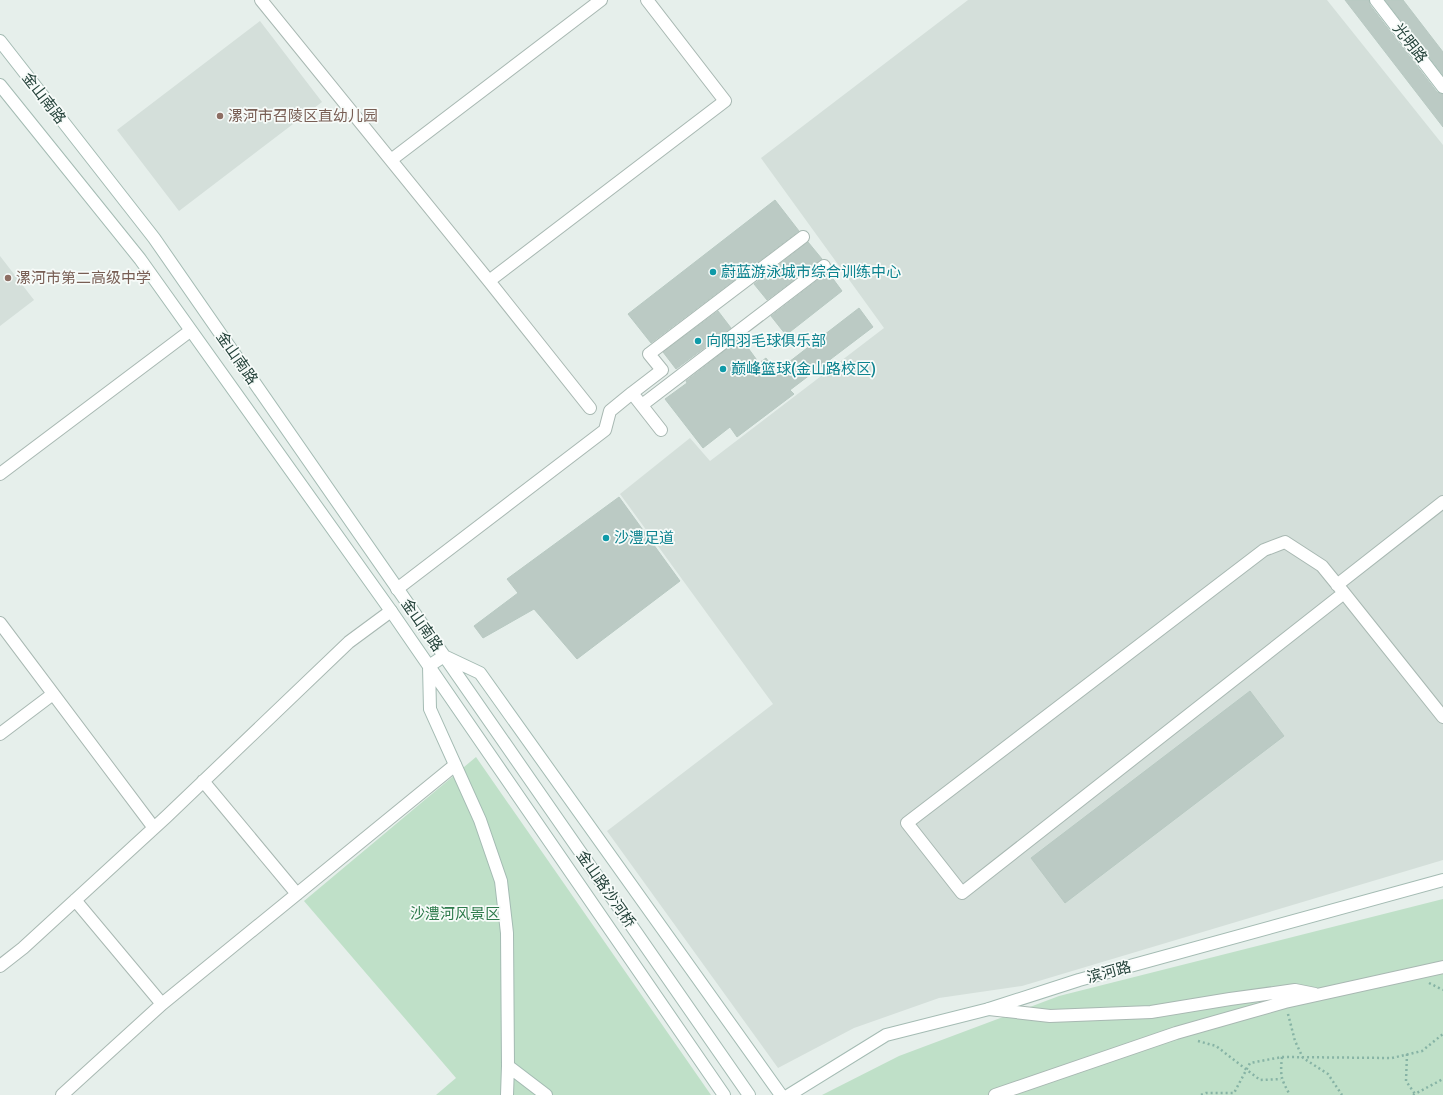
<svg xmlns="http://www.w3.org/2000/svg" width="1443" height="1095" viewBox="0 0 1443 1095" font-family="Signika,'Noto Sans SC',sans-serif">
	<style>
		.built { fill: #d4dfda }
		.green { fill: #bfe0c8 }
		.building { fill: #bbcac4; stroke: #b8c9c2 }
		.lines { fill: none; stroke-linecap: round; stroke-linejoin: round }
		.street-casing { stroke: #a8b8b2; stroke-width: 14 }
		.secondary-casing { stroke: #a4bbb3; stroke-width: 14 }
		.path { stroke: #86b3a5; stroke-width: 2.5; stroke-dasharray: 2 3; stroke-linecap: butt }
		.street { stroke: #fff; stroke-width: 12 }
		.secondary { stroke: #fff; stroke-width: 12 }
		.education-dot { fill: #8d6e63; stroke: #f7fbf9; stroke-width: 1.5 }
		.culture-dot { fill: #0f9aa8; stroke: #f7fbf9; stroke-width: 1.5 }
		.labels { text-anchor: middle; stroke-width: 3.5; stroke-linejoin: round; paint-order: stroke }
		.street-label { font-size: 15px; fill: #24423a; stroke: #f7fbf9 }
		.education-label { font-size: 15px; fill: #785e54; stroke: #f7fbf9; text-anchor: start }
		.culture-label { font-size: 15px; fill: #0d838f; stroke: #f7fbf9; text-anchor: start }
		.park-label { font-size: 15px; fill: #2d7a4b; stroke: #f7fbf9 }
	</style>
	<rect width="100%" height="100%" fill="#e6efeb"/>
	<!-- built -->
	<path class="built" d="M 968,0 L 1327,0 L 1443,145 L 1443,860 L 1022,986 L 939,998 L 854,1028 L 778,1068 L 607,831 L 773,704 L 620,494 L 690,438 L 710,461 L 884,328 L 761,158 Z
		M 260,21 L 322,102 L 179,211 L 117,130 Z
		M 0,256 L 34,300 L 0,326 Z"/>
	<!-- green -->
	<path class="green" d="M 476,757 L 711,1095 L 436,1095 L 456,1078 L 304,901 Z
		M 1443,899 L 1443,1095 L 822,1095 L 899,1056 L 1059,996 Z"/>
	<!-- building -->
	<path class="building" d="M 1345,0 L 1369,0 L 1370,5 L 1437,92 L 1443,94 L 1443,127 Z
		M 1385,0 L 1403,0 L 1443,52 L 1443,75 Z
		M 775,200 L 799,231 L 651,343 L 628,314 Z
		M 808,242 L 822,259 L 767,300 L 754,284 Z
		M 828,272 L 842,291 L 786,335 L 771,316 Z
		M 859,308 L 873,327 L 790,390 L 794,394 L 737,437 L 730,427 L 703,448 L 665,399 L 687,383 L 686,381 L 740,339 L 742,342 L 743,341 L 759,363 L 766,358 L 776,372 Z
		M 718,311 L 731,328 L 676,369 L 663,352 Z
		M 619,497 L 680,581 L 577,659 L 534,609 L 483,638 L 474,626 L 518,593 L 507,579 Z
		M 1250,691 L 1284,736 L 1065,903 L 1031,858 Z"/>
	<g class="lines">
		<!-- street casing -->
		<g class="street-casing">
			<path id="street" d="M 261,0 L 489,281 L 590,408
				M 391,160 L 601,0
				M 489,281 L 725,101 L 647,0
				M 632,393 L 662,370 L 649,354 L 803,237
				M 642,405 L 824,266
				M 0,474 L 190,331
				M 1337,585 L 1443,502
				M 397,589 L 605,430 L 610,411 L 632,393 L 661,430
				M 1344,593 L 962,893 L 907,823 L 1264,550 L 1285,542 L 1322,566 L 1344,593 L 1443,717
				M 0,623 L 154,828
				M 0,734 L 53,694
				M 203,781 L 297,894
				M 75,900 L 162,1004
				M 0,966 L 23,948 L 166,817 L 349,642 L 391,611
				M 989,1009 L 1050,1016 L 1151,1012 L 1230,999 L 1295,990 L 1315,994
				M 62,1095 L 162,1004 L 455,765
				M 995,1095 L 1176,1033 L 1285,1002 L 1443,967"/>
		</g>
		<!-- secondary casing -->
		<g class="secondary-casing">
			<path id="secondary" d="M 1376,0 L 1443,87
				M 0,41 L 154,238 L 749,1095
				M 0,85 L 140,259 L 391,611 L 724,1095
				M 508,1066 L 546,1095
				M 507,1095 L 508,1066 L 507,933 L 501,881 L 480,820 L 430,709 L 429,666 L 444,656 L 480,673 L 781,1095
				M 789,1095 L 886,1035 L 989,1009 L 1079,980 L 1443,880"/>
		</g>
		<!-- path -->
		<path class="path" d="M 1429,983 L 1443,990
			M 1288,1014 L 1295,1041 L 1303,1058 L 1328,1074 L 1342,1095
			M 1198,1041 L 1216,1046 L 1260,1080 L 1281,1079
			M 1407,1054 L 1406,1081 L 1415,1094
			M 1282,1057 C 1280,1076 1281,1079 1290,1095
			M 1201,1095 L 1206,1093 L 1234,1093 L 1250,1063 L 1282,1057 L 1392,1058 L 1422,1051 L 1443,1034
			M 1413,1095 L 1443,1079"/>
		<!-- street -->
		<use href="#street" class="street"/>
		<!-- secondary -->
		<use href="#secondary" class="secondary"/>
	</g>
	<!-- markers -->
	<g class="education-dot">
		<circle cx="220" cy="116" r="4"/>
		<circle cx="8" cy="278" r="4"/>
	</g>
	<g class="culture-dot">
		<circle cx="713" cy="272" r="4"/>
		<circle cx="698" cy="341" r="4"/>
		<circle cx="723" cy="369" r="4"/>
		<circle cx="606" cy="538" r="4"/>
	</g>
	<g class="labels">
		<!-- street labels -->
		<g class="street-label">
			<text transform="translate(1410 43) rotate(52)" y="5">光明路</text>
			<text transform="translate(44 98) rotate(52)" y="5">金山南路</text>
			<text transform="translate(237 358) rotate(55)" y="5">金山南路</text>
			<text transform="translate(422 625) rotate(55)" y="5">金山南路</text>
			<text transform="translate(606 889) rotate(55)" y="5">金山路沙河桥</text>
			<text transform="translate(1109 972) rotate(-15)" y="5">滨河路</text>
		</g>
		<!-- education labels -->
		<g class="education-label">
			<text x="228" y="121">漯河市召陵区直幼儿园</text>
			<text x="16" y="283">漯河市第二高级中学</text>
		</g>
		<!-- culture labels -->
		<g class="culture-label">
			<text x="721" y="277">蔚蓝游泳城市综合训练中心</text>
			<text x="706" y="346">向阳羽毛球俱乐部</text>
			<text x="731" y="374">巅峰篮球(金山路校区)</text>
			<text x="614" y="543">沙澧足道</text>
		</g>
		<!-- park labels -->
		<g class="park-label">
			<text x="455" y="919">沙澧河风景区</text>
		</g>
	</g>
</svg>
